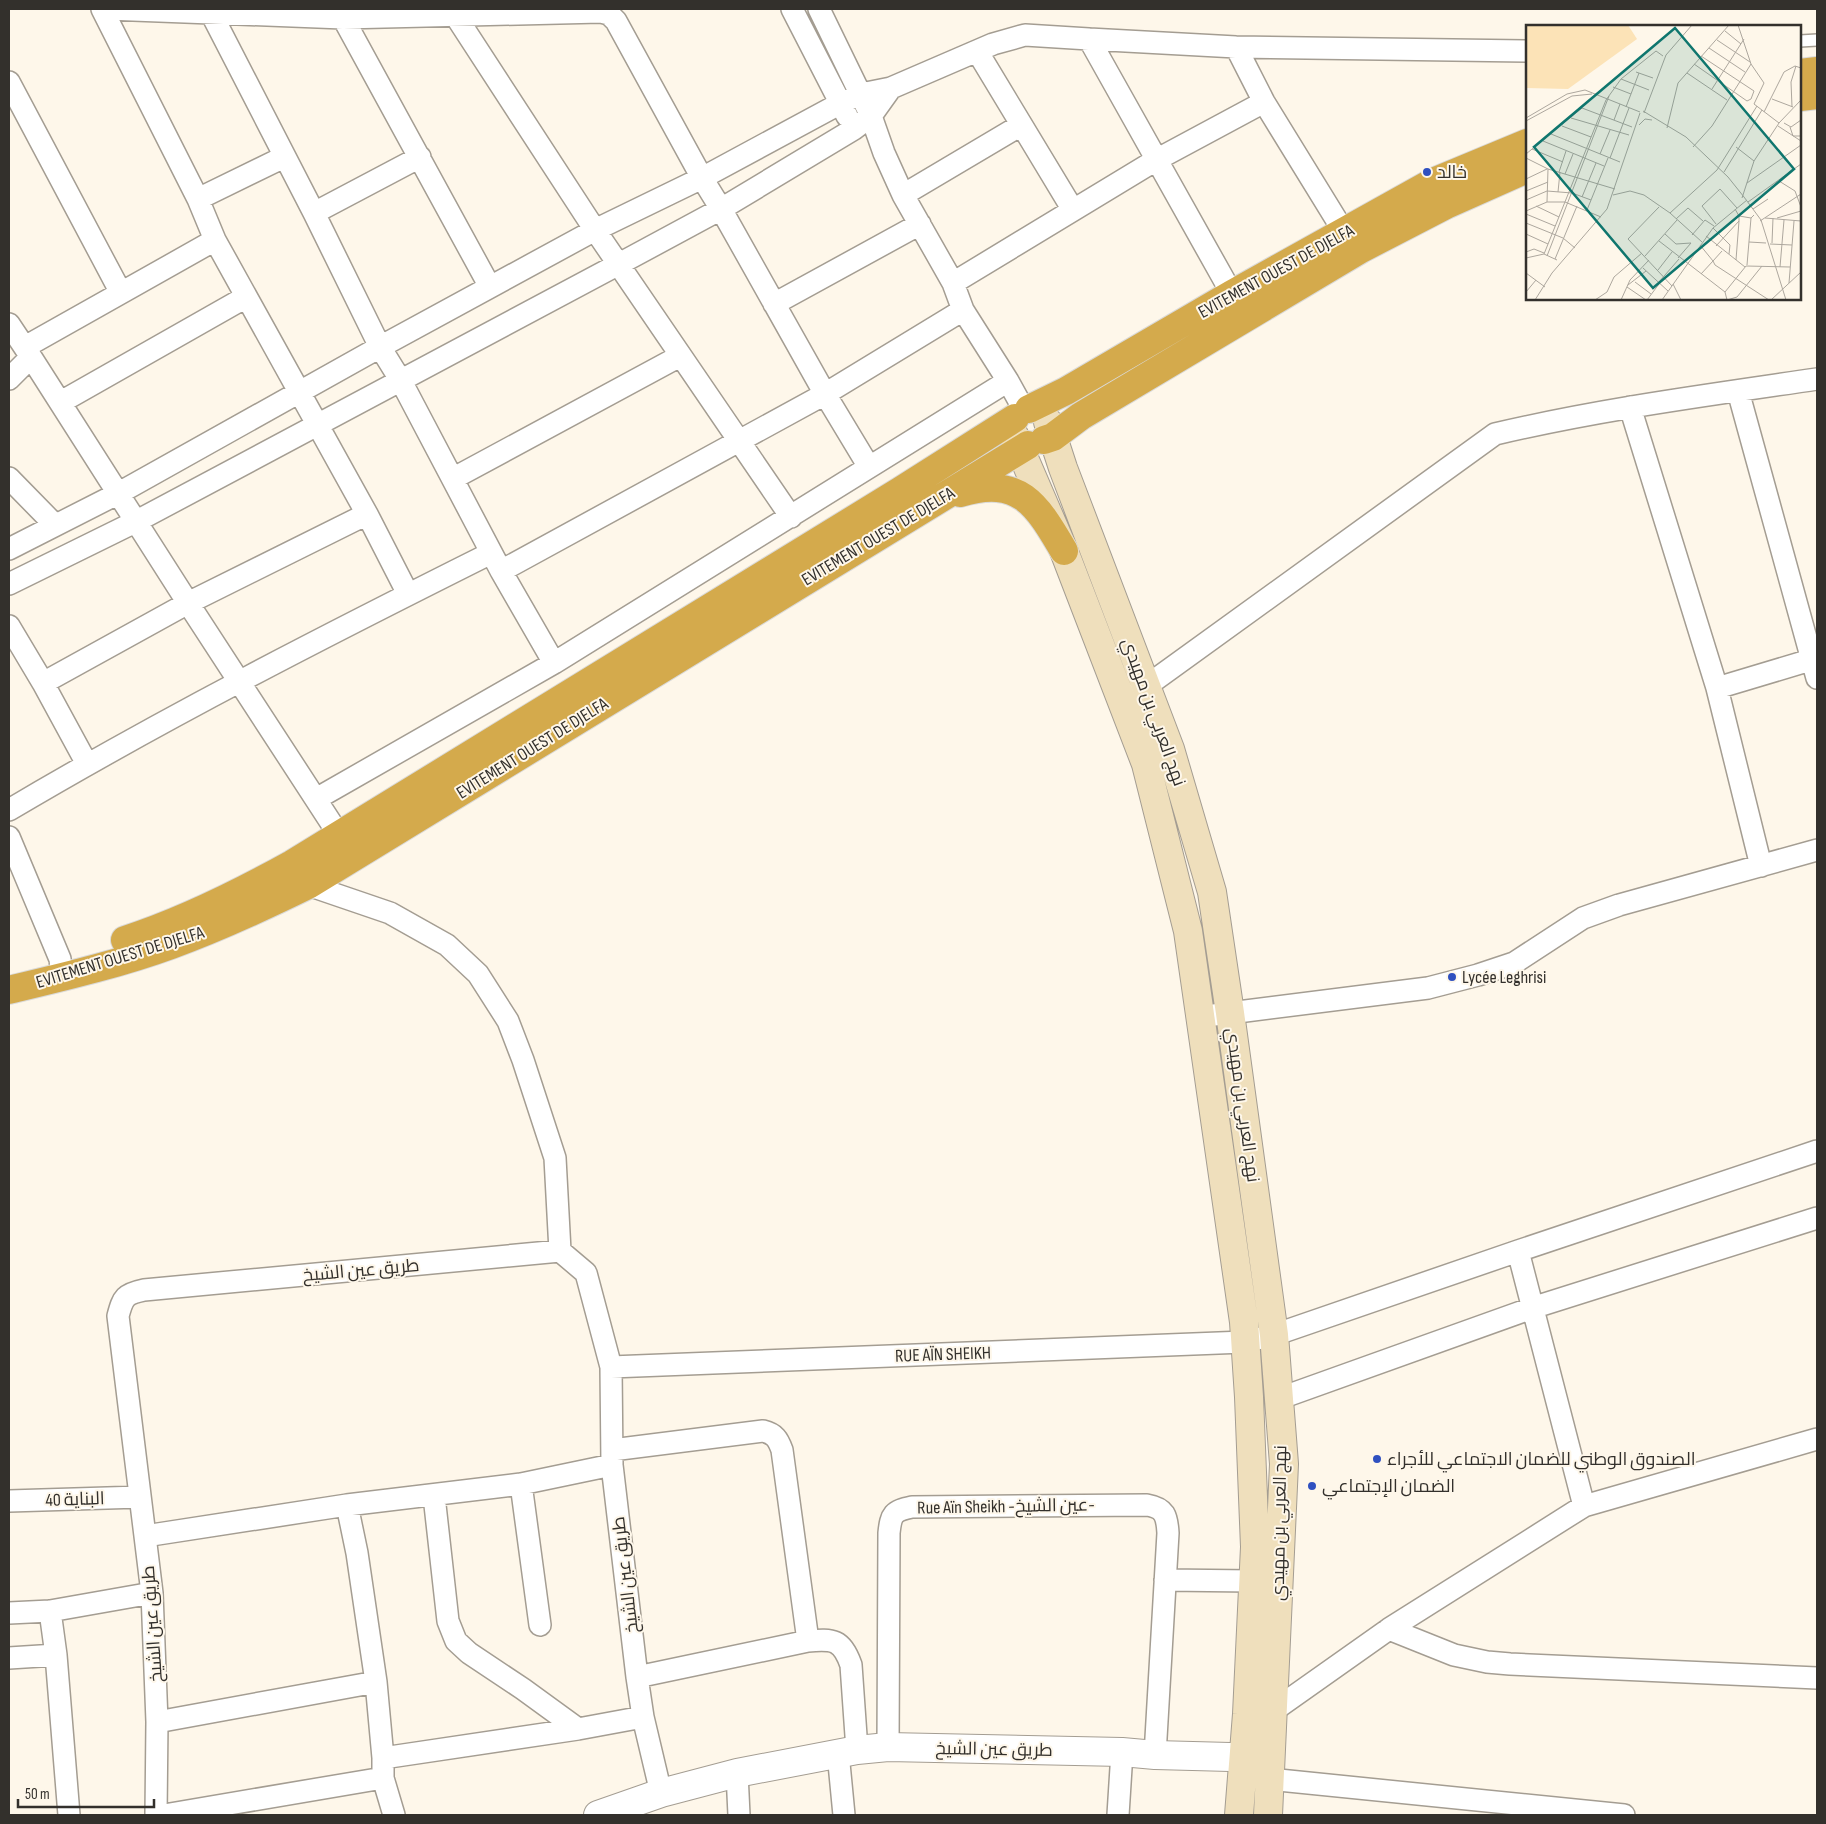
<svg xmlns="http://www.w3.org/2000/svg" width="1826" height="1824" viewBox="0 0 1826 1824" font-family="'Sofia Sans Condensed',Cairo,sans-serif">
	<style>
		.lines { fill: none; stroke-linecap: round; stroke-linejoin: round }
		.service-casing { stroke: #a49d92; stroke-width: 14 }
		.minor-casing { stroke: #a49d92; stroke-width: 24 }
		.tertiary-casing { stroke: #a49d92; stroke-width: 30 }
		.secondary-casing { stroke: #a49d92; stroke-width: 30 }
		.trunk-casing { stroke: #dadad9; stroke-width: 30 }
		.service { stroke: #fff; stroke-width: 11 }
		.minor { stroke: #fff; stroke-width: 21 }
		.tertiary { stroke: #fff; stroke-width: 28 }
		.secondary { stroke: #efdfbc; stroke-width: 28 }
		.trunk { stroke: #d4aa4c; stroke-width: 28 }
		.poi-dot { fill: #2f50c0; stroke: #fef7ea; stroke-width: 2 }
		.labels { text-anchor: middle; stroke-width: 4; stroke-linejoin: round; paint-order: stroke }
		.poi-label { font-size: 18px; fill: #33302c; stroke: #fef7ea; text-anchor: start }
		.street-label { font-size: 18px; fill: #33302c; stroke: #fef7ea }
		.inset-road { fill: none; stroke: #ada79e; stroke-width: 1 }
		.view { fill: #0f766e; fill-opacity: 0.15; stroke: #0f766e; stroke-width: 2.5 }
		.inset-edge { fill: none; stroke: #33302c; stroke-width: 2.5 }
	</style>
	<rect width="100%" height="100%" fill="#fef7ea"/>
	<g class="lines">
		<!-- service casing -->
		<g class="service-casing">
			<path id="service" d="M 1800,41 L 1817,40"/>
		</g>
		<!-- minor casing -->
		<g class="minor-casing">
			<path id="minor" d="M 102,9 L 198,199 L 215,240 L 367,514 L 408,594
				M 107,9 L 343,18 L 601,12 L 609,14 L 616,21 L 702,178 L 721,209 L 825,394 L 869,467
				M 792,9 L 847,116
				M 819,9 L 871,116 L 884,153 L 903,195 L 953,283 L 963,310 L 1008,381 L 1024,410
				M 211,13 L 314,213 L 380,347 L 401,381 L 501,571 L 554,663
				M 455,15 L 595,230 L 791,517
				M 343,18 L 490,287
				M 1236,47 L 1264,102 L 1344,232
				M 977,51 L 1073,210
				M 9,82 L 121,293
				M 903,195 L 1021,125
				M 198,199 L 284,157
				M 314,213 L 420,157
				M 953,283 L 1156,160 L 1264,102
				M 1232,294 L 1089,39 L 1236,47 L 1527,51
				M 774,304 L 920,224
				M 9,324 L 31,357 L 188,603 L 339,835
				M 25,347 L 215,240
				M 9,379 L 31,357
				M 1738,391 L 1817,678
				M 61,402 L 246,297
				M 1630,407 L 1717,688 L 1761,866
				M 9,478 L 55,525
				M 454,478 L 680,356
				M 9,549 L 119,493 L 380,347 L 595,230 L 702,178 L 841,103 L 861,94 L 891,88 L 993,44 L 1025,35 L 1089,39
				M 501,571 L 825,394 L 963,310
				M 9,584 L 137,521 L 619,264 L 721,209 L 854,129 L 871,116 L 891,88
				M 9,626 L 43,683 L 87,764
				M 43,683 L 188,603 L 367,514
				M 1717,688 L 1817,658
				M 1123,703 L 1495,434 C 1601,409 1709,395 1817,379
				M 316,799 L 554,663 L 1008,381
				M 9,810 C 166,717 329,634 491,553
				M 9,837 L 60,959 L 62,977
				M 301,876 L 308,885 L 390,913 L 447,945 L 478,974 L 508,1021 L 523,1060 L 555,1158 L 560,1251
				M 1214,1015 L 1428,988 L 1478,975 L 1514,963 L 1583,918 L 1619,905 L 1817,850
				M 1518,1251 L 1584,1506
				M 611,1367 L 1244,1342 L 1274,1335 L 1518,1251 L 1817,1151
				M 1278,1399 L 1532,1308 L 1817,1218
				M 612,1450 L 763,1431 C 775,1434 778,1439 782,1450 L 808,1641
				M 521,1484 L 540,1625
				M 434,1496 L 448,1621 L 456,1641 L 469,1653 L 523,1689 L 578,1729
				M 9,1501 L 140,1497
				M 347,1505 L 357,1553 L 376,1682 L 383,1758 L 383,1778 L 394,1815
				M 145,1536 L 347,1505 L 521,1484 L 612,1465
				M 1165,1580 L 1253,1581
				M 50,1611 L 56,1655 L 69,1815
				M 9,1613 L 50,1611 L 152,1593
				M 1389,1629 L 1454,1655 L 1487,1662 L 1510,1664 L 1817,1678
				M 9,1658 L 56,1655
				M 637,1677 L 808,1641 C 833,1639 842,1639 851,1665 L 857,1750
				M 1261,1713 L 1273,1711 L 1389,1629 L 1584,1506 L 1817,1439
				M 157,1722 L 376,1682
				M 888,1747 L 889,1533 C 891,1514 893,1511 912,1507 L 1147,1505 C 1165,1508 1167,1516 1168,1533 L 1155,1755
				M 838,1753 L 844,1815
				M 383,1758 L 578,1729 L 643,1717
				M 737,1773 L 739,1815
				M 1269,1779 L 1624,1815
				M 156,1815 L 157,1722 L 152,1593 L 118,1316 C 123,1297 125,1294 144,1290 L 560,1251 L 586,1273 L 611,1367 L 612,1465 L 637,1677 L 643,1717 L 661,1793
				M 164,1815 L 383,1778
				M 1118,1815 L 1122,1752"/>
		</g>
		<!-- tertiary casing -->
		<g class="tertiary-casing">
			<path id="tertiary" d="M 598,1815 L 661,1793 L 737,1773 L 857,1750 L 888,1747 L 1122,1752 L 1155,1755 L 1268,1758"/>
		</g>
		<!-- secondary casing -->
		<g class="secondary-casing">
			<path id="secondary" d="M 1048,422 L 1063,468 L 1170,749 L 1212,892 L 1230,1013 L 1274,1335 L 1284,1464 L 1268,1815
				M 1014,435 L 1064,551 L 1146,764 L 1188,931 L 1244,1322 L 1249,1397 L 1255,1547 L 1247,1714 L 1239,1815"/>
		</g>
		<!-- trunk casing -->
		<g class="trunk-casing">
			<path id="trunk" d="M 1800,73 L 1817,71
				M 1800,97 L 1817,95
				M 1029,409 L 1066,391 L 1232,294 L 1433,182 L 1527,143
				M 1044,440 L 1053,437 L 1081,416 L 1361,249 L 1446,205 L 1527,169
				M 960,493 C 1020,475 1037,505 1064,551
				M 125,940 C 184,921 238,894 292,864 L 900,491 L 1015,418
				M 9,990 C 63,977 119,964 171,945 C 218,928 263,907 308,885 L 1028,445"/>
		</g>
		<!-- service -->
		<use href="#service" class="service"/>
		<!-- minor -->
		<use href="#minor" class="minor"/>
		<!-- tertiary -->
		<use href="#tertiary" class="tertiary"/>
		<!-- secondary -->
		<use href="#secondary" class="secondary"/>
		<!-- trunk -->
		<use href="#trunk" class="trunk"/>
	</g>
	<!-- markers -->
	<g class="poi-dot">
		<circle cx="1427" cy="172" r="5"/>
		<circle cx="1452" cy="977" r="5"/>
		<circle cx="1377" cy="1459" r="5"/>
		<circle cx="1312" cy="1486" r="5"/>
	</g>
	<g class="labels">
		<!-- poi labels -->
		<g class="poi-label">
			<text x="1437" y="178">خالد</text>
			<text x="1462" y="983">Lycée Leghrisi</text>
			<text x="1387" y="1465">الصندوق الوطني للضمان الاجتماعي للأجراء</text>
			<text x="1322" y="1492">الضمان الإجتماعي</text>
		</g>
		<!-- street labels -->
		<g class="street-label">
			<text transform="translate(1276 271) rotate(-29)" y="6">EVITEMENT OUEST DE DJELFA</text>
			<text transform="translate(878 536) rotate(-31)" y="6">EVITEMENT OUEST DE DJELFA</text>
			<text transform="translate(1154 712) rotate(70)" y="6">نهج العربي بن مهيدي</text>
			<text transform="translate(532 748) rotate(-32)" y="6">EVITEMENT OUEST DE DJELFA</text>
			<text transform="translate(120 957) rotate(-17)" y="6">EVITEMENT OUEST DE DJELFA</text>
			<text transform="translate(1243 1105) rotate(82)" y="6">نهج العربي بن مهيدي</text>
			<text transform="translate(361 1270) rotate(-5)" y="6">طريق عين الشيخ</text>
			<text transform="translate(943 1354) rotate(-2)" y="6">RUE AÏN SHEIKH</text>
			<text transform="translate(75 1499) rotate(-2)" y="6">البناية 40</text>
			<text transform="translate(1006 1506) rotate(-1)" y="6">Rue Aïn Sheikh -عين الشيخ-</text>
			<text transform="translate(1279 1523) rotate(-89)" y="6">نهج العربي بن مهيدي</text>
			<text transform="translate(625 1575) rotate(-97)" y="6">طريق عين الشيخ</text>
			<text transform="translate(152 1624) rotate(-94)" y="6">طريق عين الشيخ</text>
			<text transform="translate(994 1749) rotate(1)" y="6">طريق عين الشيخ</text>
		</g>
	</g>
	<!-- overview -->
	<g transform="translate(1526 25)">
		<rect width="275" height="275" fill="#fef7ea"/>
		<path d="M 0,0 L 102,0 L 111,14 L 42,64 L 0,63 Z" fill="#fce3b7"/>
		<path class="inset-road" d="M 212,0 L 225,39 L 238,58 L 228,79 L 253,98M 199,6 L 215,19M 191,15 L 224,37M 183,23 L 219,47M 168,39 L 221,76 L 225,74 L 228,66 L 175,31M 110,47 L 127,53M 161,48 L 201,75M 87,62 L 105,69M 186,64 L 218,14M 123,65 L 95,54 L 130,26 L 137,31M 246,74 L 267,82M 100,82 L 113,48M 266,82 L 265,57 L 270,41M 117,86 L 160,112 L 202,152 L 218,172 L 235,195 L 260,275M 238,87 L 258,47 L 269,41 L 275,43M 118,88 L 140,30 L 166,0M 0,93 L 41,69 L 59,65 L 114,87M 45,93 L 103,110M 88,95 L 94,79M 0,96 L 46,71 L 66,69M 258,98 L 265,102 L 275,95M 113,100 L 119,94 L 126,95M 36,101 L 65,112M 252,101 L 275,116M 264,102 L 267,111 L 275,111M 141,103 L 152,58 L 203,0M 25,109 L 94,137M 17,116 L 78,141M 167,122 L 186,101 L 225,39M 210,122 L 228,136M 6,124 L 37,137M 0,129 L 56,83 L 106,102M 74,129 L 84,105M 0,133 L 22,144 L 89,164M 84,133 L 103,83M 33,147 L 40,126M 198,147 L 236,85M 39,149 L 47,129M 0,154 L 21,144M 253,156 L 269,166 L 275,182M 221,158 L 275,120M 0,166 L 22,157M 32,167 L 34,147M 87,170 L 104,166 L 118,170 L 144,188 L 176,217M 56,172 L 70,138M 216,173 L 228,136 L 253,98 L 275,75M 0,175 L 21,166 L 46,168 L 65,175M 21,177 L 22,144M 222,177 L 275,139M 10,181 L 33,192M 133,182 L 102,214 L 146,261M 209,184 L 213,191 L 225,193M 227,184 L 242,174M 61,185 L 82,133M 0,186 L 21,177 L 39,177 L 75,192M 144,188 L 191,145 L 231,81M 0,189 L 29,201M 239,193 L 275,196M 251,193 L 275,186M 150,194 L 162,183 L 177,196M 234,196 L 275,169M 0,198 L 37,213 L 49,223M 190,199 L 176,181 L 194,164 L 211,183M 187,203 L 204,220 L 203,229M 0,209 L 22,219M 139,209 L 150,219 L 165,218M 166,210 L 179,195 L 188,201M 180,211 L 219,242M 133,216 L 199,267M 223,217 L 240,218M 246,218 L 247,193M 244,219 L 266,220M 174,220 L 187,236 L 175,249M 190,221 L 213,196 L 213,191M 196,226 L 187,236 L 189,240 L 243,275M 0,227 L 8,224 L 18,228M 18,229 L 80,75 L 95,54M 21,231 L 83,71M 119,231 L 151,195M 0,233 L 18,229 L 31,235M 152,233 L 165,218M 29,234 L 51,181M 210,235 L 213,196M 221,240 L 225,193 L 228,190M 254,242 L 258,195M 117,243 L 142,266M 132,245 L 146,227M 0,248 L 19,262M 109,257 L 125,269M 132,258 L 153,234M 263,258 L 268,196M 147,259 L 155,275M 102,260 L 120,246M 101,262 L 120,275M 0,267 L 10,255M 9,275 L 26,248 L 81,184 L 114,88M 69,275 L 81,267 L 88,252 L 116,228M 95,275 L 104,255 L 123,235M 121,275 L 133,259M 136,275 L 187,203 L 221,175M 201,275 L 199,267 L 220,241 L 264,242M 201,275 L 211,272 L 236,241M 245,275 L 275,247"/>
		<path class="view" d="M 149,3 L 268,144 L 127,263 L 8,122 Z"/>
		<rect width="275" height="275" class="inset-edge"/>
	</g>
	<!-- border -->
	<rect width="1826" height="1824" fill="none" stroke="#33302c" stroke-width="20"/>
	<!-- scale -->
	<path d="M18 1799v8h136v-8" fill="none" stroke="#33302c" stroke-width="2.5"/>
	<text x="25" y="1799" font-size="15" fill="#33302c" stroke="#fef7ea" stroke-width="4" paint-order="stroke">50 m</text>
</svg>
